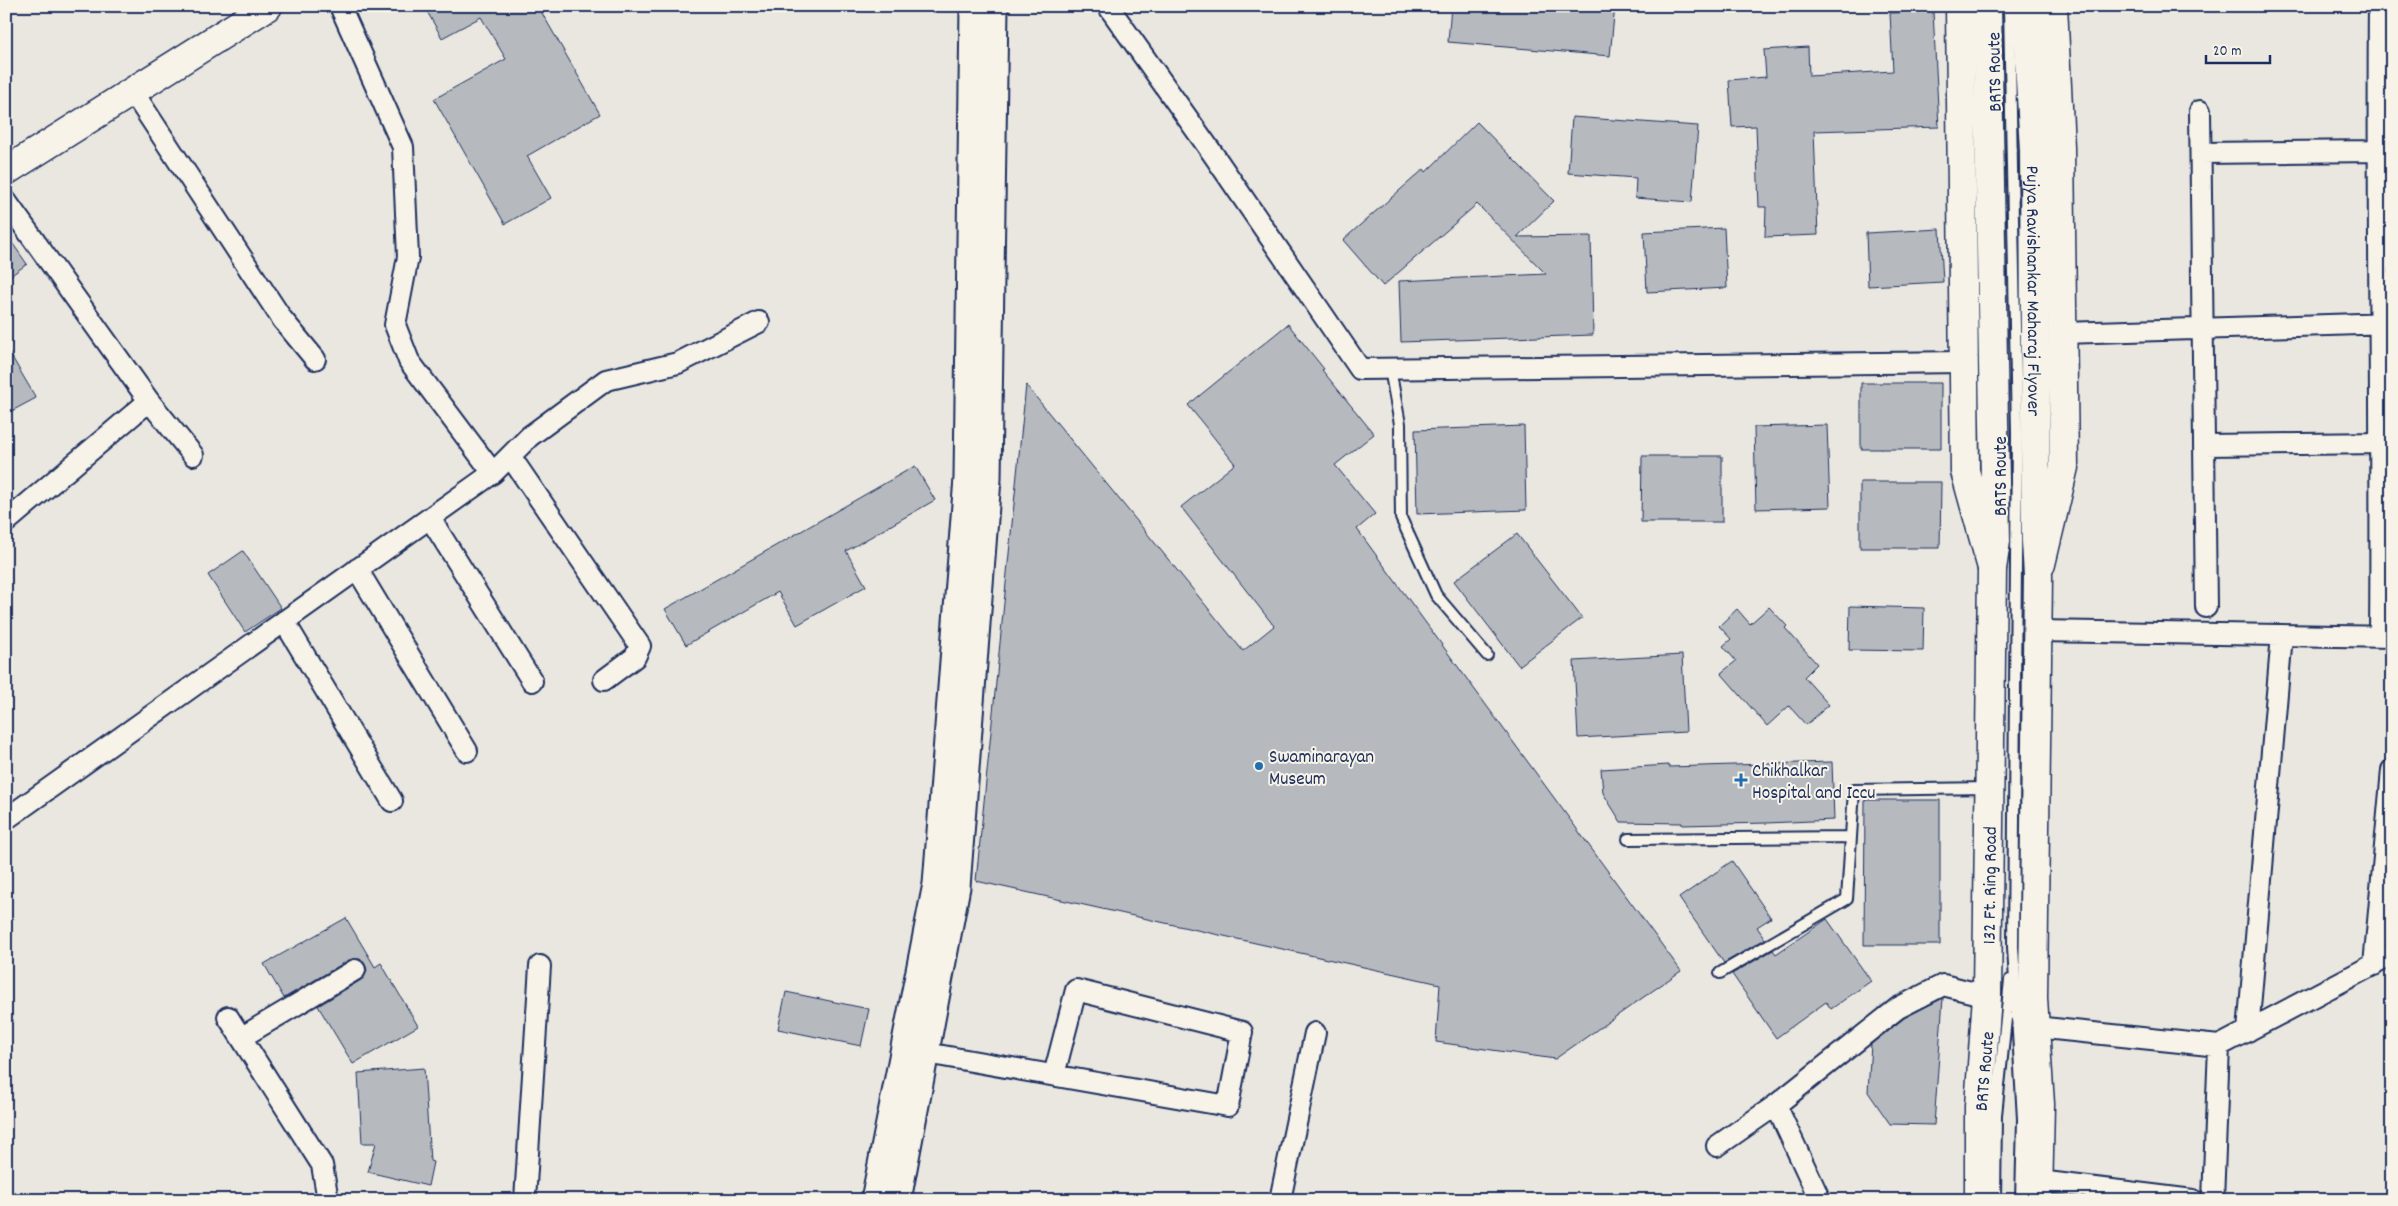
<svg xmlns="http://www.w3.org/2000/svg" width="2398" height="1206" viewBox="0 0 2398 1206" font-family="Dekko,sans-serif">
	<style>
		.building { fill: #b6babf; stroke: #1b2f5e }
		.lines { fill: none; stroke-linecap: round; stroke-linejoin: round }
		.service-casing { stroke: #1b2f5e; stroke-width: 14 }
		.minor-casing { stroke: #1b2f5e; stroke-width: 24 }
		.tertiary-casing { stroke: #1b2f5e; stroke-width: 29 }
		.secondary-casing { stroke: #1b2f5e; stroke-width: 31 }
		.primary-casing { stroke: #1b2f5e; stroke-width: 31 }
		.service { stroke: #f7f3e8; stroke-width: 10 }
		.minor { stroke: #f7f3e8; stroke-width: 20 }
		.tertiary { stroke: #f7f3e8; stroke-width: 25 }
		.secondary { stroke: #f7f3e8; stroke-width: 28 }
		.primary { stroke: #f7f3e8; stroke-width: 28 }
		.poi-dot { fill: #1f6fb2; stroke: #f7f3e8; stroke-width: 2 }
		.labels { text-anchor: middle; stroke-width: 4; stroke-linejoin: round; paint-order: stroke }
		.street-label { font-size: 19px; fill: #1b2f5e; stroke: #f7f3e8 }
		.poi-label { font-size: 19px; fill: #1b2f5e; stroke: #f7f3e8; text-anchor: start }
	</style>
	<rect width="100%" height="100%" fill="#eae7e0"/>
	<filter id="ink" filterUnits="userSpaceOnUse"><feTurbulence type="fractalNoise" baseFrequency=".02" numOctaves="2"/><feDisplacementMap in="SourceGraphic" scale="10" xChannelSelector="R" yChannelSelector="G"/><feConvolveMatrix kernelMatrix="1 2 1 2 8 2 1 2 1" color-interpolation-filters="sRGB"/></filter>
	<g filter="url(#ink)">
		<!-- building -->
		<path class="building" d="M 424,6 L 538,6 L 600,114 L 527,156 L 551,198 L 505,224 L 434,99 L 506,59 L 481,17 L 442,38 Z
			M 1451,6 L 1615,6 L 1610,56 L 1448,42 Z
			M 1933,11 L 1939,127 L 1814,131 L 1818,235 L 1765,237 L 1766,207 L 1759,207 L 1756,126 L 1732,127 L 1729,80 L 1766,77 L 1764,50 L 1808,47 L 1809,76 L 1893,71 L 1890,13 Z
			M 1572,117 L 1698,126 L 1692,202 L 1635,198 L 1636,178 L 1568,173 Z
			M 1477,122 L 1554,201 L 1517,237 L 1591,236 L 1593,335 L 1401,342 L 1399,281 L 1546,274 L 1477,204 L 1383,286 L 1343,240 L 1424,169 L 1426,172 Z
			M 1724,228 L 1727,288 L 1647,292 L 1644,232 Z
			M 1940,229 L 1943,282 L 1868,286 L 1866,233 Z
			M 6,234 L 27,264 L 6,279 Z
			M 1288,324 L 1324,369 L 1322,370 L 1374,434 L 1335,465 L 1375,514 L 1357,529 L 1681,971 L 1555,1059 L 1436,1042 L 1440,984 L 976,881 L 1026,385 L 1243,651 L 1274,626 L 1181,507 L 1235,464 L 1188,405 Z
			M 6,347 L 36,398 L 6,414 Z
			M 1861,383 L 1941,383 L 1941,449 L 1861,449 Z
			M 1827,425 L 1830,507 L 1756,509 L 1754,427 Z
			M 1524,426 L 1526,510 L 1417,514 L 1415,430 Z
			M 1642,456 L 1722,456 L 1722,522 L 1641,522 Z
			M 915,466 L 935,500 L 846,551 L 866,586 L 797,625 L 778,592 L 686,645 L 665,609 Z
			M 1860,482 L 1941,482 L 1940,548 L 1860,548 Z
			M 1517,534 L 1582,618 L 1519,666 L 1454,581 Z
			M 243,551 L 281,608 L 245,632 L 208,575 Z
			M 1850,606 L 1924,608 L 1923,651 L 1849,650 Z
			M 1769,607 L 1787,626 L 1785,628 L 1817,664 L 1804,677 L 1829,705 L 1806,725 L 1789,706 L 1767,726 L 1721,673 L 1736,661 L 1723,646 L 1731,639 L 1719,626 L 1737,609 L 1750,624 Z
			M 1682,655 L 1686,732 L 1578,738 L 1574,661 Z
			M 1832,762 L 1834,820 L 1767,823 L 1682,825 L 1682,823 L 1621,822 L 1603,793 L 1601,769 L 1669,765 L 1669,767 Z
			M 1865,800 L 1940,800 L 1940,945 L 1864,945 Z
			M 1732,861 L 1771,918 L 1757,927 L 1765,939 L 1724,963 L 1679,898 Z
			M 346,918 L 375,967 L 381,963 L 418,1026 L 353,1064 L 318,1006 L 361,980 L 367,970 L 365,964 L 360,959 L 349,960 L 284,998 L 264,964 Z
			M 1827,919 L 1871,981 L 1831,1009 L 1826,1002 L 1776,1038 L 1732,974 L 1773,950 L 1776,954 Z
			M 786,992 L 869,1009 L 861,1046 L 778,1029 Z
			M 1943,998 L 1934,1125 L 1890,1124 L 1868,1092 L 1871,1044 L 1904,1018 Z
			M 424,1068 L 430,1161 L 433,1162 L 428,1186 L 368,1172 L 376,1143 L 362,1143 L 358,1073 Z"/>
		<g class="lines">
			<!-- service casing -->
			<g class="service-casing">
				<path id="service" d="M 2009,6 L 2017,434 L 2013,947 L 2023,1119 L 2021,1200
					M 1390,369 L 1400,424 L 1401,518 L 1436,595 L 1487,655
					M 1628,839 L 1851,837
					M 1720,973 L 1847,899 L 1854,790 L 1989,788
					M 1995,1200 L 1996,1115 L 2010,980"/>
			</g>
			<!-- minor casing -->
			<g class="minor-casing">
				<path id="minor" d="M 1108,6 L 1213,154 L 1360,369 L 1964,362
					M 2379,6 C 2377,216 2382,426 2380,636
					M 133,92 L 282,319 L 315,359
					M 2200,111 L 2206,607
					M 2201,153 L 2378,151
					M 6,201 L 149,401 L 193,455
					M 2062,333 L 2392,323
					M 2205,445 L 2382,443
					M 510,456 L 640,646 L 635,657 L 604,680
					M 493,473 L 530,436 L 606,380 L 678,363 L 759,322
					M 430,518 L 532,681
					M 6,522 L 149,401
					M 357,569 L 467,751
					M 284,621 L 392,801
					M 2038,631 L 2392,637
					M 6,819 L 493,473 L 409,361 L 395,325 L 408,257 L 403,147 L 340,6
					M 2374,965 L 2392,770
					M 228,1017 L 322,1165 L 328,1200
					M 2035,1027 L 2219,1046
					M 2248,1031 L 2282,635
					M 242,1037 L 355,970
					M 926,1053 L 1228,1106 L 1242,1032 L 1076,990 L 1054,1075
					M 1776,1105 L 1820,1200
					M 1717,1146 L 1776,1105 L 1898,1008 L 1943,985 L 1987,996
					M 2039,1181 L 2193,1200
					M 525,1200 L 540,966
					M 1280,1200 L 1315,1033
					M 2213,1200 L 2219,1046 L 2392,955"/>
			</g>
			<!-- tertiary casing -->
			<g class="tertiary-casing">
				<path id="tertiary" d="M 874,1200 L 936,884 L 967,478 L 973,6
					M 898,1200 L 957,887 L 988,479 L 995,6"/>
			</g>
			<!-- secondary casing -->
			<g class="secondary-casing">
				<path id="secondary" d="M 1960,6 L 1965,471 L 1992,568
					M 6,171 L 268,6
					M 2041,564 L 2064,467 L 2060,147 L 2053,6"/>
			</g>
			<!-- primary casing -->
			<g class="primary-casing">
				<g id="primary">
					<path id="s1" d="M 2026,6 L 2034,150 L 2036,541 L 2038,576 L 2033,998 L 2040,1104 L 2038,1200"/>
					<path id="s2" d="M 1979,1200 L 1979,1106 L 1987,996 L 1992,569 L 1996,541 L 1987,6"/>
				</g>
			</g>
			<!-- service -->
			<use href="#service" class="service"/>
			<!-- minor -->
			<use href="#minor" class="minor"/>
			<!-- tertiary -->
			<use href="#tertiary" class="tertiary"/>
			<!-- secondary -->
			<use href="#secondary" class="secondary"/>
			<!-- primary -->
			<use href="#primary" class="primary"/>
		</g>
	</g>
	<!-- markers -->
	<g class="poi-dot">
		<circle cx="1259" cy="766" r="5"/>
		<path d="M1738.5 772.5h5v5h5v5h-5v5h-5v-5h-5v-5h5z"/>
	</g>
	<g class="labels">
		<!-- street labels -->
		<g class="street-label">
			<text transform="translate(1993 72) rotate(-91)" y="7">BRTS Route</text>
			<text dy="7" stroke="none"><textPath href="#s1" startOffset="285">Pujya Ravishankar Maharaj Flyover</textPath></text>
			<text transform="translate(1999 476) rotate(-90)" y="7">BRTS Route</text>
			<text dy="7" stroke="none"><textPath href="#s2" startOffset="315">132 Ft. Ring Road</textPath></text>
			<text transform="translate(1983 1071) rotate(-85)" y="7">BRTS Route</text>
		</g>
		<!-- poi labels -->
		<g class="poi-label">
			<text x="1269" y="762">Swaminarayan<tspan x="1269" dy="22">Museum</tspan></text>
			<text x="1752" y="776">Chikhalkar<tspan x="1752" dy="22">Hospital and Iccu</tspan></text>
		</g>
	</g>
	<!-- margin -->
	<rect width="2398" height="1206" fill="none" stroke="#f7f3e8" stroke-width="25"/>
	<rect x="12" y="12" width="2373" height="1181" fill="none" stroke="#1b2f5e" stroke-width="2" filter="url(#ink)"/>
	<!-- scale -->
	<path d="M2206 55v8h64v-8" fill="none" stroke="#1b2f5e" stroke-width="2.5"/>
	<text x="2213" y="55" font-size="15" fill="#1b2f5e" stroke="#f7f3e8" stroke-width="4" paint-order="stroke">20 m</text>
</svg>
